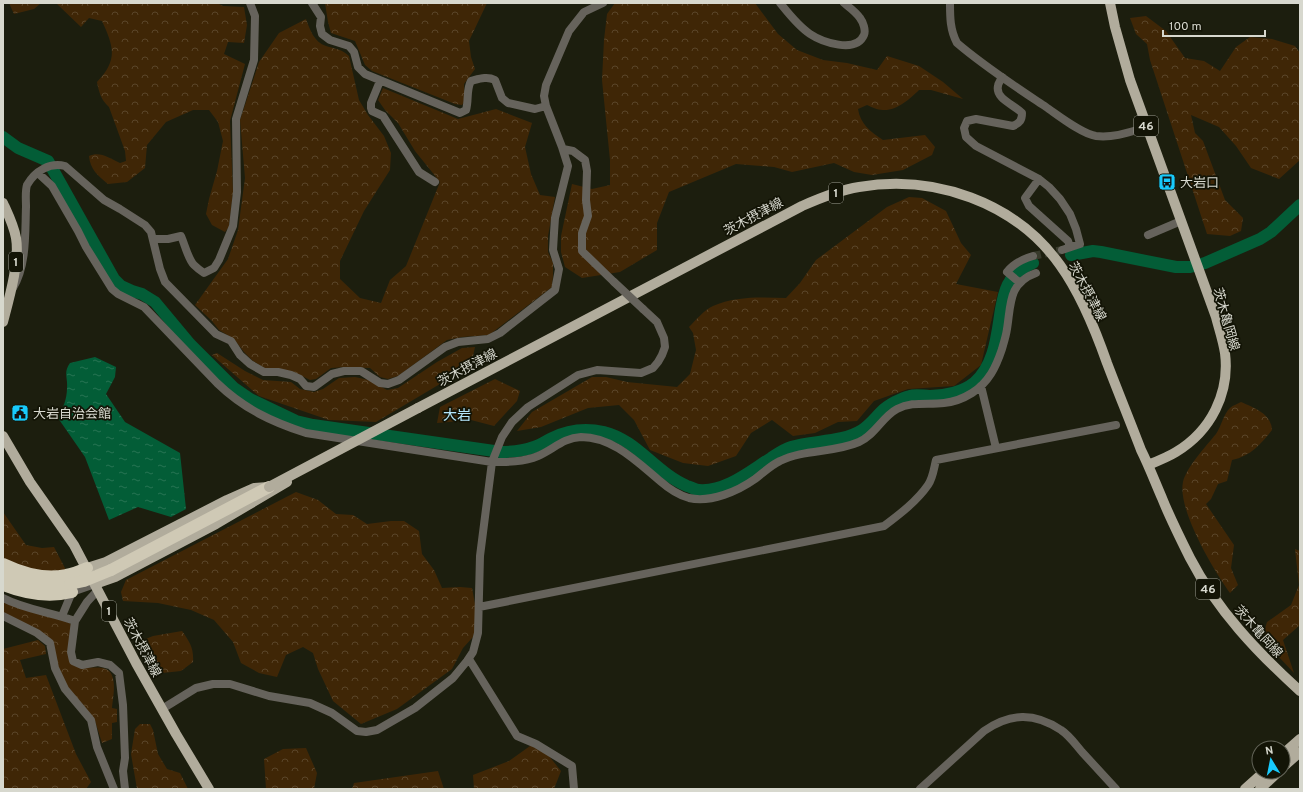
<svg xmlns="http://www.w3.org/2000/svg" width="1303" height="792" viewBox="0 0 1303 792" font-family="Overpass,'Noto Sans JP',sans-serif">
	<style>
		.forest { fill: url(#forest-crowns) }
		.water { fill: url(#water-ripples) }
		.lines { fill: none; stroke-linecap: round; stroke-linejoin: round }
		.river { stroke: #035d37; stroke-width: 12 }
		.minor-tunnel { stroke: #383a2b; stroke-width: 8; stroke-dasharray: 8 4; stroke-linecap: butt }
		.minor { stroke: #66635c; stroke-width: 8 }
		.tertiary { stroke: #66635c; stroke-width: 8 }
		.primary { stroke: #b1ac9c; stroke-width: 10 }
		.motorway { stroke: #cfc9b5; stroke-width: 12 }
		.minor-bridge { stroke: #66635c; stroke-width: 8 }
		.primary-bridge { stroke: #b1ac9c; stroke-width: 10 }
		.motorway-bridge { stroke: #cfc9b5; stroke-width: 12 }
		.labels { text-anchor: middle; stroke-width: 3.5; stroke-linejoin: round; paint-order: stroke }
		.shield { fill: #131406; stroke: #9c9d92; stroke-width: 1 }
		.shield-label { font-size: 12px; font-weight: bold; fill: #d7d8ce }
		.poi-label { font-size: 13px; fill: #d7d8ce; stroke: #131406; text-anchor: start }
		.street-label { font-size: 13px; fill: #d7d8ce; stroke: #131406 }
		.neighbourhood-label { font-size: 14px; fill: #b2e5fa; stroke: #131406 }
	</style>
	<defs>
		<pattern id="forest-crowns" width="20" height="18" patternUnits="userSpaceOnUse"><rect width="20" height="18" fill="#3f2606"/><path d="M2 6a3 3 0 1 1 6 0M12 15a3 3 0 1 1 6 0" fill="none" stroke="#5a4529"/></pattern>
		<pattern id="water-ripples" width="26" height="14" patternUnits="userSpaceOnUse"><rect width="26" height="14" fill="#035d37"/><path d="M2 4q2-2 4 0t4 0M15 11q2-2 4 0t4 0" fill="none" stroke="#277453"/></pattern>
	</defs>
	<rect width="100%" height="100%" fill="#1c1e0e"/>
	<!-- forest -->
	<path class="forest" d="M 9,3 L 41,3 L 34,9 L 14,14 Z
		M 54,3 L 217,3 L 223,6 L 244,7 L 247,25 L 244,43 L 228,42 L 224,54 L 245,64 L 230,121 L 233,192 L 229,227 L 225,232 L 212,225 L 206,214 L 209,199 L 217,171 L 223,141 L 218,122 L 209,110 L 193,110 L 166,122 L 147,145 L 145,168 L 127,182 L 108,184 C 98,176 90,169 89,156 C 100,151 109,158 120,163 L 126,161 L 125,151 L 109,107 C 101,100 99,92 97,82 C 118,60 114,47 102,21 L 89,18 L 81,27 L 57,4 Z
		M 325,3 L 487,3 L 469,41 L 471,57 L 475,69 L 464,84 L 465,101 L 462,105 L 455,104 L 372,71 L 365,65 L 355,41 L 331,33 L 328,22 Z
		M 615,3 L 755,3 L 778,34 L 797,50 L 823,60 L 847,63 L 877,70 L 887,56 L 919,66 L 943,82 L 963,99 L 931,90 L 919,90 C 910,99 896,111 883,110 C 877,110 872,107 867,105 L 858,109 C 860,124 871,132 883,140 L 925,135 L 935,147 L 932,155 L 903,170 L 872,175 L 854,172 L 834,163 L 792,172 L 774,167 L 736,164 L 669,192 L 657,223 L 657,250 L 620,272 L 582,278 L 565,267 L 561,252 L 561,236 L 572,184 L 592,189 L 610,185 L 610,160 L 602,80 L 604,40 L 607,14 Z
		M 1146,16 L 1166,31 L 1185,58 L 1204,61 L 1220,71 L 1236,47 L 1250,37 L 1272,39 L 1295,46 L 1300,53 L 1300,160 L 1279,179 L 1251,168 L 1236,146 L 1219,127 L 1191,115 L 1195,133 L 1203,141 L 1225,200 L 1243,218 L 1241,231 L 1230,236 L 1207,234 L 1150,60 L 1147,44 L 1136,34 L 1130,18 Z
		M 306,19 C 310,30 314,42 326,46 C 335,49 342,49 349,56 L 359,100 L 368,115 L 384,136 L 391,153 L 390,170 L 364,211 L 340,261 L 340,279 L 360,298 L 381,303 L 390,280 L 406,266 L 440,182 L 415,151 L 398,123 L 385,110 L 378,100 L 383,88 L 458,119 L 496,109 L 532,123 L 525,147 L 531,174 L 540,195 L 555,197 L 548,236 L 548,252 L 553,263 L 553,275 L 552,287 L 489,335 L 462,337 L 447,340 L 398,376 L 388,379 L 380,377 L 370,368 L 345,367 L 331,368 L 316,379 L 310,380 L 294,372 L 266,369 L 253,361 L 244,352 L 234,339 L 219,330 L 212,321 L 195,305 L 228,259 L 238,230 L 245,178 L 240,120 L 259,62 L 279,33 Z
		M 909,197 L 922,198 L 946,211 L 961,243 L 971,255 L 956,284 L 998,292 L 981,365 L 954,386 L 908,389 L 874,401 L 857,421 L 838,422 L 815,433 L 793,436 L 772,420 L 751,433 L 736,456 L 708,466 L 683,463 L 650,450 L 634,420 L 619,405 L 588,408 L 541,427 L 517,431 L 532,412 L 592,377 L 606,377 L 627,382 L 677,387 L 690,374 L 696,350 L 693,333 L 689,327 C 696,320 704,310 713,306 C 735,296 761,297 786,298 L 800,283 L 816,260 L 887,207 Z
		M 475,347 L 473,356 L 445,381 L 376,422 L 329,420 L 259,396 L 212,355 L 217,353 L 245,371 L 263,380 L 291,382 L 300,389 L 314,392 L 323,389 L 339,378 L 355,377 L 369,380 L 387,390 L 398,388 L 437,362 L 462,348 Z
		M 495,379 L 520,391 L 517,401 L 494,426 L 471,420 L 437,423 L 440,407 Z
		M 1241,402 C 1254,408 1271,413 1272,430 C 1261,444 1251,456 1232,460 L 1227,481 L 1218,484 L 1211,499 L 1206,504 L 1234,545 L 1231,568 L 1238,585 L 1230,593 C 1214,571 1177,509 1183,482 C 1186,468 1206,446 1216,434 C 1221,427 1224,413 1230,408 C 1233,405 1238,404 1241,402 Z
		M 296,492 L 318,500 L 336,514 L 353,515 L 367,524 L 391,521 L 404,521 L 419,531 L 422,554 L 434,570 L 442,588 L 460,587 L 472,588 L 478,620 L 473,637 L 463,648 L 452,669 L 397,709 L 361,724 L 333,701 L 318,669 L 313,653 L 303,647 L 286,655 L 277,677 L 259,673 L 241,663 L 233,642 L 214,620 L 191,610 L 158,603 L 123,601 L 121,592 L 126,580 Z
		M 3,512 L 26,545 L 42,548 L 54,547 L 66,570 L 42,573 L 3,560 Z
		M 1295,549 L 1300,551 L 1300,625 L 1283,640 L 1294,673 L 1262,639 L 1267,622 L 1291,605 L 1299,585 Z
		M 3,601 L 61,619 L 71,624 L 68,652 L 80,668 C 87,668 95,667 103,668 C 119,671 113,696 112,708 L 117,709 L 117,722 L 112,723 L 112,739 L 102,743 L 95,721 L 67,688 L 58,667 L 52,641 L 3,613 Z
		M 182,631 C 190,642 194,649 193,662 L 181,671 L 153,674 L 138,642 L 153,636 Z
		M 38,640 L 45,646 L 46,654 L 20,660 L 26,678 L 46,675 L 76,754 L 91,782 L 86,789 L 3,789 L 3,649 Z
		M 140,724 L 150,724 L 153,730 L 158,754 L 167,769 L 180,773 L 188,789 L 137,789 L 131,754 L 135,729 Z
		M 537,741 L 561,771 L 554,789 L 474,789 L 473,775 L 509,761 Z
		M 306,748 L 317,773 L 314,789 L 266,789 L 264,759 L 283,749 Z
		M 438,771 L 444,789 L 352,789 L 354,783 Z"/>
	<!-- water -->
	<path class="water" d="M 95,357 L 116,367 L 115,377 L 106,394 L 125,422 L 180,453 L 186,509 L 171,517 L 138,507 L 109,520 L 85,457 L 58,418 C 63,408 67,399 67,388 C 68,377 63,373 70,363 Z"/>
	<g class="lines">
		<!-- river -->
		<path class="river" d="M 3,137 L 18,148 L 48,161 L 114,279 L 121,286 L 132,291 L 142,294 L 155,302 L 190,344 L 234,388 L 250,399 L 296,421 L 313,425 L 501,452 C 513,452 523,451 534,447 C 540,445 546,441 552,438 C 568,430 586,428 604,432 C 637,440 656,473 687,486 C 691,487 695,490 699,490 C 726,492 750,471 771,458 C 777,454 784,449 791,447 C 814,440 841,443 862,430 C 870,425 875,418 881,412 C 888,405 901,398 910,396 C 916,394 924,396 930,396 C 945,396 963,392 974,383 C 995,365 997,334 1001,309 C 1003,300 1004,289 1010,281 C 1015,272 1025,267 1033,263
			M 1071,255 L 1093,251 L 1101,252 L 1176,267 L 1190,267 L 1205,263 L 1260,239 L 1271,232 L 1300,205"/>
		<!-- minor-tunnel -->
		<path class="minor-tunnel" d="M 1033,256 L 1062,250"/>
		<!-- minor -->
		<path class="minor" d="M 312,3 L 321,17 L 320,26 L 322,34 L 330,40 L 349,46 L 354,52 L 358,67 L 365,74 L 460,113 L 466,110 C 469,100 466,90 471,81 C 479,79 487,76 495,80 L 502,98 L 508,103 L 535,109 L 546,106
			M 1002,77 C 1001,80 998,83 998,86 C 995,99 1015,105 1022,113 C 1022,120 1020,123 1013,126 L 976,119 L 967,121 L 964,128 L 966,137 L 976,146 L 1039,179 L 1049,187 L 1060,199 L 1070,214 L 1076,229 L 1080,244 L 1062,250
			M 380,81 L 371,103 L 371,108 L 372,111 L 383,116 L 419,172 L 435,182
			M 563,149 L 573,151 L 585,160 L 587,171 L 586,200 L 588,216 L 582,233 L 582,251 L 614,282
			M 38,173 L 52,186 L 78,231 L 86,247 L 112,289 L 118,294 L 144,307 L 217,383 C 244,409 272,422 306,433 L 492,462 C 507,462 524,462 538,456 C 554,449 563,438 581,437 C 613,437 637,462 660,481 C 668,488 678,495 689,498 C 711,503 738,491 755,479 C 763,473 771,465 780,461 C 804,449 834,453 859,442 C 875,435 882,417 897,409 C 912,401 928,405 944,403 C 954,402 964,398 972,393 C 989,382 996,367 1002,349 C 1004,342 1006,336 1007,329 C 1011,305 1008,283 1036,273
			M 1039,179 L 1025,198 L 1029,206 L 1068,241 L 1070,247
			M 1148,235 L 1181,221
			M 153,239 L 168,239 L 181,236 C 185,245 188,259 194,265 C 197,268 201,271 204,273 L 214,268 L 219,260 L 233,226 L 237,192 L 236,119 L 254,60 L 255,16 L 250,3
			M 1020,283 L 1007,272 C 1013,264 1023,259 1033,256
			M 13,288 C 27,265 25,232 26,207 C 26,200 25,191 27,185 C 35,171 50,162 65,166 L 104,200 L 120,209 L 145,225 L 151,232 L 160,269 L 165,282 L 216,334 L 231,341 L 240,355 L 250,364 L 264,372 L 278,372 L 291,375 L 300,379 L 306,386 L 314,387 L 332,374 L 344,371 L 361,371 L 380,383 L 388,384 L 399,380 L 445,347 L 458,342 L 488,339 L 500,333 L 555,290 L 559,269 L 553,250 L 554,233 L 555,218 L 568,166 L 562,147 L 546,106 L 544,96 L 546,85 L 569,31 L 584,12 L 603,3
			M 981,386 L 996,448
			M 98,590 L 87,602 L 75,621 L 71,652 L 73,661 L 82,665 L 98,662 L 110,665 L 119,673 L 123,705 L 125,758 L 123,771 L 125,789
			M 3,598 C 26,610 51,612 75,621
			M 479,607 L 884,526 C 900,514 917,501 928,485 C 933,478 934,468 936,460 L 1116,425
			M 3,616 L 37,633 L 50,643 L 55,668 L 65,689 L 91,720 L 97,747 L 114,789
			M 62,616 L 72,592 L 95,584
			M 469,659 L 517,736 L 536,744 L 572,766 L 574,789
			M 162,709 L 196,688 L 213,684 L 230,684 L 269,696 L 310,703 L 332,713 L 357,731 L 366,732 L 377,730 L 415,708 L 453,678 L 467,661 L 473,652 L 478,633 L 480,556 L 492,462 L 502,437 L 512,422 L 528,407 L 578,375 L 597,370 L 641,373 L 653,368 L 658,362 L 662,355 L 665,347 L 664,338 L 657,322 L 643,309"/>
		<!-- tertiary -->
		<path class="tertiary" d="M 780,3 C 789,14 798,26 810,34 C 822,42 856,54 864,35 C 866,30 863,22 860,18 C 856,12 849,7 844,3
			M 950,3 C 950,17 950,30 957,43 C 985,67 1016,87 1046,107 C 1059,116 1082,134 1096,136 C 1114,138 1130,132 1147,127
			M 920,789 L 984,731 C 1010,713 1034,712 1061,730 C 1069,735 1076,745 1082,752 C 1094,765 1105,777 1116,789"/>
		<!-- primary -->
		<path class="primary" d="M 1110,3 L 1115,27 L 1130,80 L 1216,317 C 1219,329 1223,340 1225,353 C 1230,393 1211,431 1176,452 C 1168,457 1158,461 1148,465
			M 3,203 C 8,214 14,226 16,238 C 20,261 9,299 3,322
			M 418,408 L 802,206 C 820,198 840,190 859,187 C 934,174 1015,202 1060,265 C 1081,294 1095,329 1107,363 C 1118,392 1130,421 1141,450 C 1149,466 1155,482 1162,498 C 1170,518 1180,538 1190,558 C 1217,610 1257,652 1300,691
			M 3,436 L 30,482 L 74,545 L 136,663 L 176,734 L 209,789
			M 87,568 L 106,562 L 227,500 L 254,488 L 268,487
			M 95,584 L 115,577 L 216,524 L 287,482
			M 1283,754 L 1300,739
			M 1283,767 L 1300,752
			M 1245,789 L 1264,772
			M 1260,789 L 1278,772"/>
		<!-- motorway -->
		<path class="motorway" d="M 3,564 C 22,573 44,580 66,575 C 73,574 80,571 87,568
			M 111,570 L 269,487
			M 3,576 C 25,587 47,587 70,584
			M 3,585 C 26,594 48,598 72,592"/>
		<!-- minor-bridge -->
		<path class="minor-bridge" d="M 614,282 L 643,309"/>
		<!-- primary-bridge -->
		<path class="primary-bridge" d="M 269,487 L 418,408"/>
		<!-- motorway-bridge -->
		<path class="motorway-bridge" d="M 70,584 L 84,581 L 111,570"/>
	</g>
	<!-- icons -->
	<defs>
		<g id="bus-square" transform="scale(0.9)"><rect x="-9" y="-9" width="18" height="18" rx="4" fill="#18cafc" stroke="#131406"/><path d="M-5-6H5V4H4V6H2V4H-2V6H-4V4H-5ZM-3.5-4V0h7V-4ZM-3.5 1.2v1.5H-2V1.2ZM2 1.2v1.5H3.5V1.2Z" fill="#111"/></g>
		<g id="civic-square" transform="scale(0.9)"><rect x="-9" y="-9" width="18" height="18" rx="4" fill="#18cafc" stroke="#131406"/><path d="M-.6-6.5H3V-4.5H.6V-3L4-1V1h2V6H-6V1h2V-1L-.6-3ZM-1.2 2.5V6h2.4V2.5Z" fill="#111"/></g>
	</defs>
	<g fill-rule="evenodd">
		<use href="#bus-square" x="1167" y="182"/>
		<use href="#civic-square" x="20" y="413"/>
	</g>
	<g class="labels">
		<!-- shield labels -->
		<g class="shield">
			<rect x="1134" y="116" width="24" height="20" rx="3"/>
			<rect x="829" y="183" width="14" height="20" rx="3"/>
			<rect x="9" y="252" width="14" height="20" rx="3"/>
			<rect x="1196" y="579" width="24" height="20" rx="3"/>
			<rect x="102" y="601" width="14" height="20" rx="3"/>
		</g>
		<g class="shield-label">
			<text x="1146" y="130">46</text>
			<text x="836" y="197">1</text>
			<text x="16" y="266">1</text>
			<text x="1208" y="593">46</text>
			<text x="109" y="615">1</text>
		</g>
		<!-- poi labels -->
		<g class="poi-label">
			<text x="1180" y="187">大岩口</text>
			<text x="33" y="418">大岩自治会館</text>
		</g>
		<!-- street labels -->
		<g class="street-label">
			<text transform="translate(753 216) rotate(-28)" y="5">茨木摂津線</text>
			<text transform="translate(1088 291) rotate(62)" y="5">茨木摂津線</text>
			<text transform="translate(1227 319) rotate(74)" y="5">茨木亀岡線</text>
			<text transform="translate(467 367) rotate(-28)" y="5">茨木摂津線</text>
			<text transform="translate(1259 631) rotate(48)" y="5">茨木亀岡線</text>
			<text transform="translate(143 647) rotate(62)" y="5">茨木摂津線</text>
		</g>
		<!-- neighbourhood labels -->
		<g class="neighbourhood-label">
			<text x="457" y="420">大岩</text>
		</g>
	</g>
	<!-- border -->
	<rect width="1303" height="792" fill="none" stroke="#d7d8ce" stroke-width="8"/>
	<!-- north arrow -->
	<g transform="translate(1271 760) rotate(350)"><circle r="19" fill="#131406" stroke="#616256"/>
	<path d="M0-3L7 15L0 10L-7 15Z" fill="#18cafc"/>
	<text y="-6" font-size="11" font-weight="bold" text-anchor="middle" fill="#d7d8ce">N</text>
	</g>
	<!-- scale -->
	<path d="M1163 30v6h102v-6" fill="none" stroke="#d7d8ce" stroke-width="2"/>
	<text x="1169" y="30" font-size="12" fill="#d7d8ce" stroke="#131406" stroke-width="3" paint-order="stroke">100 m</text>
</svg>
